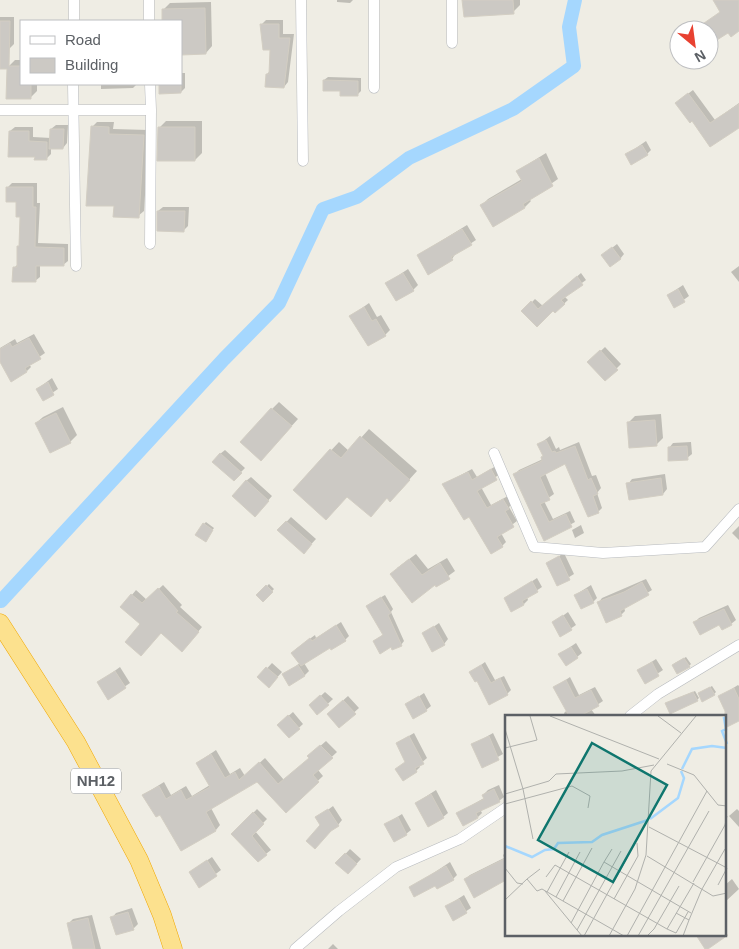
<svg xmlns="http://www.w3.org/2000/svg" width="739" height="949" viewBox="0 0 739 949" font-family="Arial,sans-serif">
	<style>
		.shadow { fill: #0003 }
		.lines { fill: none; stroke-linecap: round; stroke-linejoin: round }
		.canal { stroke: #a5d7fe; stroke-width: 14 }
		.building { fill: #ccc9c4; stroke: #d3cec3 }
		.street-casing { stroke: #b7babe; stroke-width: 11 }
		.highway-casing { stroke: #f1a802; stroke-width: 19 }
		.street { stroke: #fff; stroke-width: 10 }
		.highway { stroke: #fce18e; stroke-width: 18 }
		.labels { text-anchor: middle; stroke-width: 4.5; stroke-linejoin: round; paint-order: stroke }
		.shield { fill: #fff; stroke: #8d9093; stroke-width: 1 }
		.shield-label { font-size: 15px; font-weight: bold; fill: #5c6065 }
		.inset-river { fill: none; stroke: #a5d7fe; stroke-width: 2.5 }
		.inset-road { fill: none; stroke: #b0b1ad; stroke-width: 1 }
		.view { fill: #0f766e; fill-opacity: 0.15; stroke: #0f766e; stroke-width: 2.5 }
		.inset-edge { fill: none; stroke: #5c6065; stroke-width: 2.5 }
	</style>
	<rect width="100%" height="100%" fill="#efede4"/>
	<!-- shadow -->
	<path class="shadow" d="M 337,0 L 353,0 L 350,3 L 337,2 Z
		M 464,0 L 520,0 L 520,5 L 513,12 Z
		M 211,2 L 212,46 L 206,53 L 181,21 L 163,21 L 163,10 L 170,3 Z
		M 0,17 L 14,17 L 14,44 L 9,49 L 0,49 Z
		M 266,20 L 283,20 L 283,34 L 294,34 L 288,82 L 284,87 L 267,74 L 271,70 L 271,49 L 262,24 Z
		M 15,60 L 21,60 L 21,84 L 37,84 L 37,91 L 30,98 L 8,67 Z
		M 181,73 L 185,73 L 185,88 L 181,92 L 160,93 L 160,84 L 181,84 Z
		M 328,77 L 361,78 L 361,91 L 357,95 L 341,90 L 324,80 Z
		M 101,84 L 137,84 L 133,88 L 101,89 Z
		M 693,90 L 715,120 L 739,103 L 739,126 L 710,146 L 681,99 Z
		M 166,121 L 202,121 L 202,153 L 195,160 L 159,128 Z
		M 97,122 L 114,122 L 113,129 L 149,130 L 144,211 L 138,216 L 115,205 L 92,127 Z
		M 56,125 L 68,125 L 67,143 L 63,148 L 51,148 L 51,154 L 46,159 L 36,156 L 10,131 L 15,127 L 33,127 L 33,137 L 51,138 L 51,129 Z
		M 646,141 L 651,150 L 647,154 L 626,155 Z
		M 546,153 L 558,179 L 529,199 L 531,201 L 525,207 L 493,225 L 482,205 L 488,199 L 522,179 L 517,171 Z
		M 12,183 L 37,183 L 37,203 L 40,203 L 38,243 L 68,244 L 68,261 L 63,265 L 40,265 L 40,277 L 35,281 L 14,268 L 18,264 L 21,216 L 17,201 L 8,187 Z
		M 163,207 L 189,207 L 188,226 L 184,230 L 158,211 Z
		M 467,225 L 476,240 L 456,253 L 452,259 L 418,255 Z
		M 617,244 L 624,254 L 620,259 L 603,255 Z
		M 739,266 L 739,282 L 731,272 Z
		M 408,269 L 418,285 L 413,290 L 387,283 Z
		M 581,273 L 586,280 L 564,296 L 568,300 L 555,312 L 553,309 L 523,311 L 535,299 L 543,306 Z
		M 683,285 L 689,296 L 675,306 L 668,295 Z
		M 369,303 L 377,317 L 381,315 L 390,330 L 385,335 L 351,316 Z
		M 34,334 L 45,353 L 29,364 L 31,367 L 27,371 L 0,360 L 0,348 L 15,339 L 17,343 Z
		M 605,347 L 621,364 L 606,379 L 589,362 Z
		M 52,378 L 58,389 L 43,399 L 37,389 Z
		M 279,402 L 298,419 L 268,452 L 272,409 Z
		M 63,407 L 77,435 L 70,442 L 36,423 L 43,417 Z
		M 661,414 L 663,438 L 656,445 L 628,423 L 635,416 Z
		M 369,429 L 417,471 L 398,492 L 387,497 L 294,490 L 339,442 L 349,451 Z
		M 550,436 L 556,449 L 559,447 L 560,450 L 579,442 L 592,476 L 596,475 L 601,488 L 597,493 L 602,508 L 598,512 L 566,463 L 545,473 L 554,494 L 544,501 L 553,519 L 570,511 L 575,522 L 544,539 L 515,474 L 519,470 L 543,459 L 544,456 L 538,445 Z
		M 691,442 L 692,454 L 687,458 L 669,448 L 673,443 Z
		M 225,450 L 245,468 L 234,479 L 220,454 Z
		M 496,466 L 500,474 L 481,487 L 491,505 L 508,496 L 512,504 L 509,507 L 517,521 L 501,533 L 506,542 L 502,546 L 470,515 L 444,484 L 472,469 L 477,477 Z
		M 665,474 L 667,489 L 663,494 L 628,484 L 632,479 Z
		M 251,477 L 272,496 L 259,511 L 246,481 Z
		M 291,517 L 316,539 L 304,552 L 279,530 Z
		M 206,522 L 214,528 L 207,538 L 204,524 Z
		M 581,525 L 584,533 L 575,538 L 572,530 Z
		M 739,526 L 739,540 L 732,533 Z
		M 564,553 L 574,574 L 558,584 L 548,563 Z
		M 416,554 L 428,569 L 447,558 L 455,571 L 436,585 L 397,568 Z
		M 537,578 L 542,587 L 527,597 L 528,600 L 524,604 L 512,610 L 505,599 Z
		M 646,579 L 652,590 L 624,607 L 625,611 L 621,615 L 599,602 L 602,598 Z
		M 269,584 L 274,589 L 263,601 L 258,595 Z
		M 163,585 L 182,605 L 180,607 L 202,627 L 186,646 L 142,624 L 122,607 L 136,590 L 147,600 Z
		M 591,585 L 597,598 L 593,602 L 575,595 Z
		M 385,595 L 393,609 L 391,612 L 404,641 L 401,645 L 391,645 L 374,641 L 384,634 L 371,603 Z
		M 728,605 L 736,620 L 731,624 L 695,622 L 699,618 Z
		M 568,612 L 576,625 L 561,635 L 553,623 Z
		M 341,622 L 349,636 L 345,640 L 332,648 L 330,646 L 304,663 L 309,671 L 305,675 L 284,675 L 300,663 L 296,649 L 315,635 L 316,638 Z
		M 439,623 L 448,639 L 444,644 L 423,634 Z
		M 576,643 L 582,653 L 577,657 L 560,654 Z
		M 686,657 L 691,664 L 689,666 L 675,663 Z
		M 656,659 L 663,670 L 645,682 L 639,670 Z
		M 485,662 L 495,680 L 504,676 L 511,690 L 507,694 L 477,679 L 471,672 Z
		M 272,663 L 282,672 L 273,682 L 259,677 Z
		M 120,667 L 130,683 L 108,698 L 98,683 Z
		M 570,677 L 579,695 L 595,687 L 603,701 L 591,709 L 596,716 L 565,716 L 564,713 L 567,710 L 555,687 Z
		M 738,685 L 739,686 L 739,720 L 728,714 L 719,697 Z
		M 712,686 L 716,692 L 714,694 L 701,692 Z
		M 695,691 L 699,698 L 697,700 L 666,703 Z
		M 325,692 L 333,699 L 317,714 L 310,706 Z
		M 424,693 L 431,706 L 426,710 L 406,705 Z
		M 348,696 L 359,708 L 339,726 L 328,714 Z
		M 293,712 L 303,724 L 289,737 L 278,725 Z
		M 414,733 L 427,758 L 419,765 L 420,767 L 416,771 L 403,779 L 406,761 L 397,743 Z
		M 493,733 L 503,754 L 482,766 L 472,745 Z
		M 326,741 L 337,752 L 318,770 L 323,776 L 286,811 L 257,781 L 211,808 L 220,825 L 216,830 L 160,813 L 143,795 L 164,782 L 171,795 L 186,786 L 192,796 L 210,785 L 197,763 L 216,750 L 230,774 L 240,768 L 245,776 L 265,758 L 284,780 L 310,758 L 309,756 Z
		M 499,785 L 504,797 L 499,801 L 480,809 L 482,813 L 478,817 L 458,813 L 484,798 L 483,795 L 488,790 Z
		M 436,790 L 448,813 L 443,817 L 416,803 Z
		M 333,806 L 342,820 L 338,825 L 321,825 L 317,818 Z
		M 257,809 L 267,819 L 255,831 L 271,850 L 258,860 L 233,834 Z
		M 737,809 L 739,811 L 739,827 L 729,816 Z
		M 402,814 L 411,830 L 406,834 L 386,824 Z
		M 350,849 L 361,859 L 348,873 L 337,863 Z
		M 506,852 L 507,878 L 474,897 L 465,879 L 470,875 L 504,858 L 503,855 Z
		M 212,857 L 221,870 L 200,886 L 190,872 Z
		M 450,862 L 457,875 L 453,879 L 411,888 Z
		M 732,879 L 739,889 L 725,902 L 725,885 Z
		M 464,895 L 471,908 L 454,919 L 447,906 Z
		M 132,908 L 138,924 L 133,929 L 112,918 L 116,913 Z
		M 92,915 L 101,949 L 76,949 L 69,923 L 73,919 Z
		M 333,944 L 338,949 L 328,949 Z"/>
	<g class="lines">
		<!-- canal -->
		<path class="canal" d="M 1,601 L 224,359 L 279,303 L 323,209 L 357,197 L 409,158 L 513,109 L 574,66 L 569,27 L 575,0"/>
	</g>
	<!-- building -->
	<path class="building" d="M 462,0 L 513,0 L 514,14 L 464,17 Z
		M 713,0 L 739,0 L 739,31 L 731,37 L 728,33 L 709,45 L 709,30 L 694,30 L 720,12 Z
		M 205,8 L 206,54 L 181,55 L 181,21 L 162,21 L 162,9 Z
		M 0,21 L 10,21 L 9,66 L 21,66 L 21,84 L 31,84 L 31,99 L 6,99 L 7,69 L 0,69 Z
		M 260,24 L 279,24 L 279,38 L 290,38 L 284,88 L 265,87 L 266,74 L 269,74 L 270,50 L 263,50 Z
		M 323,80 L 358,81 L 358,96 L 340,96 L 340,91 L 323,91 Z
		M 159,84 L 181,84 L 181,93 L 159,94 Z
		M 688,93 L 710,123 L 739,104 L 739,128 L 710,147 L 692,121 L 690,123 L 675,103 Z
		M 91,126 L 109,127 L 109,134 L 144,135 L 139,218 L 113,217 L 114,206 L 86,206 Z
		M 158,127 L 195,127 L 195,161 L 157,161 Z
		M 50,129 L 64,129 L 63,149 L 49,149 Z
		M 9,131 L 29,131 L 29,141 L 47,142 L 47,160 L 34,160 L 35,157 L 8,157 Z
		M 642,145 L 648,155 L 631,165 L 625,154 Z
		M 539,158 L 553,186 L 523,204 L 525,208 L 493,227 L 480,205 L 522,181 L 516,171 Z
		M 6,187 L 33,187 L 33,207 L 36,207 L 35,247 L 64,248 L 64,266 L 36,266 L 36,282 L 12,282 L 13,267 L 17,267 L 17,246 L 19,246 L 20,217 L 16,217 L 16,202 L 6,202 Z
		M 157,211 L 185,211 L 184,232 L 157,231 Z
		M 462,229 L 472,245 L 451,257 L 453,260 L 428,275 L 417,255 Z
		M 612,247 L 621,259 L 610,267 L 601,255 Z
		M 403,273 L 414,291 L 396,301 L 385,283 Z
		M 577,276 L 583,285 L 561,300 L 565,304 L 555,313 L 553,311 L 537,327 L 521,311 L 531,301 L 538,309 Z
		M 678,289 L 685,302 L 674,308 L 667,295 Z
		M 364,307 L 372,321 L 376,319 L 386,336 L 368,346 L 349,316 Z
		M 29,338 L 41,359 L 25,368 L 27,372 L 11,382 L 0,362 L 0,349 L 10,343 L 12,347 Z
		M 600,350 L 618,370 L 605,381 L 587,362 Z
		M 48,382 L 54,395 L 43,401 L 36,389 Z
		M 271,408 L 292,426 L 261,461 L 240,442 Z
		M 56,413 L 71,443 L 50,453 L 35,423 Z
		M 655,420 L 657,446 L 629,448 L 627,422 Z
		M 360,436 L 410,480 L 390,502 L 387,498 L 371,517 L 347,497 L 326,520 L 293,490 L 330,449 L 341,458 Z
		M 546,440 L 552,452 L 555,451 L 556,453 L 575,446 L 588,480 L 591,478 L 598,494 L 593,496 L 599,513 L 588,517 L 565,464 L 540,477 L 550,500 L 540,504 L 549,522 L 566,514 L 572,527 L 544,541 L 513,474 L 542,461 L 541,457 L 543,456 L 537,444 Z
		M 687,446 L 688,460 L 668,461 L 668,447 Z
		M 220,453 L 242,473 L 234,481 L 212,462 Z
		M 491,469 L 497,480 L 477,491 L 487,508 L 503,499 L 509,509 L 505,511 L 514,527 L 497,537 L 503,547 L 491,554 L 469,517 L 464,520 L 442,484 L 468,472 L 472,480 Z
		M 661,478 L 663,495 L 629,500 L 626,483 Z
		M 246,480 L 269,501 L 255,517 L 232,496 Z
		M 286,521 L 312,544 L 304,554 L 277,530 Z
		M 203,523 L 213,530 L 206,542 L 195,535 Z
		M 559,556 L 570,580 L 557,586 L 546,563 Z
		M 409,559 L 422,575 L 440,563 L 450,579 L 436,587 L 435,585 L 412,603 L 390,574 Z
		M 532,581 L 538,592 L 522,601 L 524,605 L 511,612 L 504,598 Z
		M 642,582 L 649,595 L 620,611 L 622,616 L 606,623 L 597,602 L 624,592 Z
		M 266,585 L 273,592 L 263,602 L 256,595 Z
		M 158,588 L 178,611 L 176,612 L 199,632 L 182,652 L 161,633 L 141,656 L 125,642 L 140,624 L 120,607 L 131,594 L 142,603 Z
		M 587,589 L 594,603 L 581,609 L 574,595 Z
		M 381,597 L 391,613 L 388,615 L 402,646 L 392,650 L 391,647 L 380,654 L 373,641 L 383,635 L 366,606 Z
		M 724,609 L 732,625 L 722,630 L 719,625 L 700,635 L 693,622 Z
		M 563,615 L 572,630 L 560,637 L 552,622 Z
		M 336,625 L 346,641 L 331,650 L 330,648 L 301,666 L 291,653 L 310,638 L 312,641 Z
		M 434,626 L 445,645 L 432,652 L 422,633 Z
		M 571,647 L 578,658 L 566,666 L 558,654 Z
		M 684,658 L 690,667 L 677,674 L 672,665 Z
		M 652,662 L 659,676 L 645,684 L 637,670 Z
		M 298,665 L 305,676 L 289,686 L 282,674 Z
		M 481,665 L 491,683 L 500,678 L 508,695 L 489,705 L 477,681 L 475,682 L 469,672 Z
		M 266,667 L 278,677 L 269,688 L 257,677 Z
		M 115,671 L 126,688 L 108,700 L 97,682 Z
		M 566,680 L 575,698 L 591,690 L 599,706 L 580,716 L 569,716 L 553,687 Z
		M 710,687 L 715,695 L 702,702 L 698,693 Z
		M 734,688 L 739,699 L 739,721 L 725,728 L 725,711 L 718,696 Z
		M 693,692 L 698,701 L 670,714 L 665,703 Z
		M 320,695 L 329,705 L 317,715 L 309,705 Z
		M 419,696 L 427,711 L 413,719 L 405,704 Z
		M 343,700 L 356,714 L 339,728 L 327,714 Z
		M 288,715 L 300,729 L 289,738 L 277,725 Z
		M 409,736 L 424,764 L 415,768 L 417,772 L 403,781 L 395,769 L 405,762 L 396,743 Z
		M 489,736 L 499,760 L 482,768 L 471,744 Z
		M 320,745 L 333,758 L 313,775 L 319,782 L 286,813 L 257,782 L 206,812 L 216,831 L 181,851 L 160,815 L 156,817 L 142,795 L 159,786 L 166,799 L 181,790 L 186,800 L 210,787 L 196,763 L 211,754 L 225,778 L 235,772 L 239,780 L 259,762 L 278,784 L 309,758 L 307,756 Z
		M 494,789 L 500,802 L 476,813 L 478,818 L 463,826 L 456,813 L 484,799 L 482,795 Z
		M 431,794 L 444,818 L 428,827 L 415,803 Z
		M 328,809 L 339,826 L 331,831 L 315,849 L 306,841 L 320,825 L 315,817 Z
		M 253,812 L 264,824 L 252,836 L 267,855 L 258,862 L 231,834 Z
		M 398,817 L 407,835 L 394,842 L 384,824 Z
		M 345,853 L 357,864 L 348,874 L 335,863 Z
		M 506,858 L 506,880 L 474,898 L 464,879 Z
		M 207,860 L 217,876 L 199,888 L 189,872 Z
		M 446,866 L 454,880 L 437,889 L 435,886 L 414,897 L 409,887 Z
		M 459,899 L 467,913 L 453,921 L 445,906 Z
		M 128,912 L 134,930 L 116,935 L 110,917 Z
		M 88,918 L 95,949 L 73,949 L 67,923 Z
		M 696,935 L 728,935 L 708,949 L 705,949 Z"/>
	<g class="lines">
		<!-- street casing -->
		<g class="street-casing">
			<path id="street" d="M 149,0 L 149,21
				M 301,0 L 303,161
				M 374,0 L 374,88
				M 452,0 L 452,43
				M 74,21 L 74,0
				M 73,84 L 76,266
				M 150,84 L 151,110
				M 0,110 L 151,110 L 150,244
				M 494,453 L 534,547 L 603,553 L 705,547 L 739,509
				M 630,716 L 658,694 L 739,645
				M 295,949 L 339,911 L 396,867 L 460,839 L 507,807"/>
		</g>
		<!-- highway casing -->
		<g class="highway-casing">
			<path id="highway" d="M 0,623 L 76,742 L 139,860 L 162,915 L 173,949"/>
		</g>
		<!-- street -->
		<use href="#street" class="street"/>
		<!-- highway -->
		<use href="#highway" class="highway"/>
	</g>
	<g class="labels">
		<!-- shield labels -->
		<rect class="shield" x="71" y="768.5" width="50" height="25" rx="4"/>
		<g class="shield-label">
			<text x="96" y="786">NH12</text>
		</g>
	</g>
	<!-- overview -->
	<g transform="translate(505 715)">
		<rect width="221" height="221" fill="#efede4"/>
		<path class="inset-river" d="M 222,2 L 219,3 L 221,14 L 217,16 L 222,29M 177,54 L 187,34 L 207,31 L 222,33M 145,104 L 173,83 L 179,63 L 176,56M 0,131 L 27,142 L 40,135 L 49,134 L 53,128 L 87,127 L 97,120 L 143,105"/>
		<path class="inset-road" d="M 45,1 L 154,44M 153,1 L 176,18M 0,14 L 18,74 L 28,124M 0,33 L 32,25 L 25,1M 162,49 L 189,60 L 213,90 L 222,91M 0,79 L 44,66 L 51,59 L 117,56 L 149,50M 0,89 L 67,71 L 85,81 L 83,93M 144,112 L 222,153M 107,134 L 99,147 L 186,198M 142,141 L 208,181 L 222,178M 0,153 L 12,168 L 18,169M 41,162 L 50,150 L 162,214 L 189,168M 22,164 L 35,154M 188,167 L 220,110 L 222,101M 213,170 L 222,153M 40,176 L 77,221M 42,177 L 64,137M 51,182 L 75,137M 109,184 L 133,141 L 132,128M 0,185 L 22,164 L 32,176 L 37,174 L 119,221M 58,186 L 87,133M 171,198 L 184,205 L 197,174 L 220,134M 66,208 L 99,147M 162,214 L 171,218 L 183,197M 72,215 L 116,136M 79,221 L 122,143M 104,221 L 130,174 L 141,140 L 146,56 L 191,1M 122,221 L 202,76M 133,221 L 204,96M 142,221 L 149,214 L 174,171M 178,221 L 184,205"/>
		<path class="view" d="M 87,28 L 162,70 L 108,167 L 33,125 Z"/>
		<rect width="221" height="221" class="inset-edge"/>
	</g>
	<!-- legend -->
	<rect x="20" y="20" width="162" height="65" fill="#ffffff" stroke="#bebfc1"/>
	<rect x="30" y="36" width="25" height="8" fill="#ffffff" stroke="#bebfc1"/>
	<text x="65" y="45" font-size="15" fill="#5c6065">Road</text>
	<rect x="30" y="58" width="25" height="15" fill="#ccc9c4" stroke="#bebfc1"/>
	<text x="65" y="70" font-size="15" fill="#5c6065">Building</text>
	<!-- north arrow -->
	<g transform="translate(694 45) rotate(151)"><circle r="24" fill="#ffffff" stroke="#bebfc1"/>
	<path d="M0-4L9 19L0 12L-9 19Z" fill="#e84131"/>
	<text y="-8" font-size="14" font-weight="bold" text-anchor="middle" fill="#5c6065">N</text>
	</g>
</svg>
